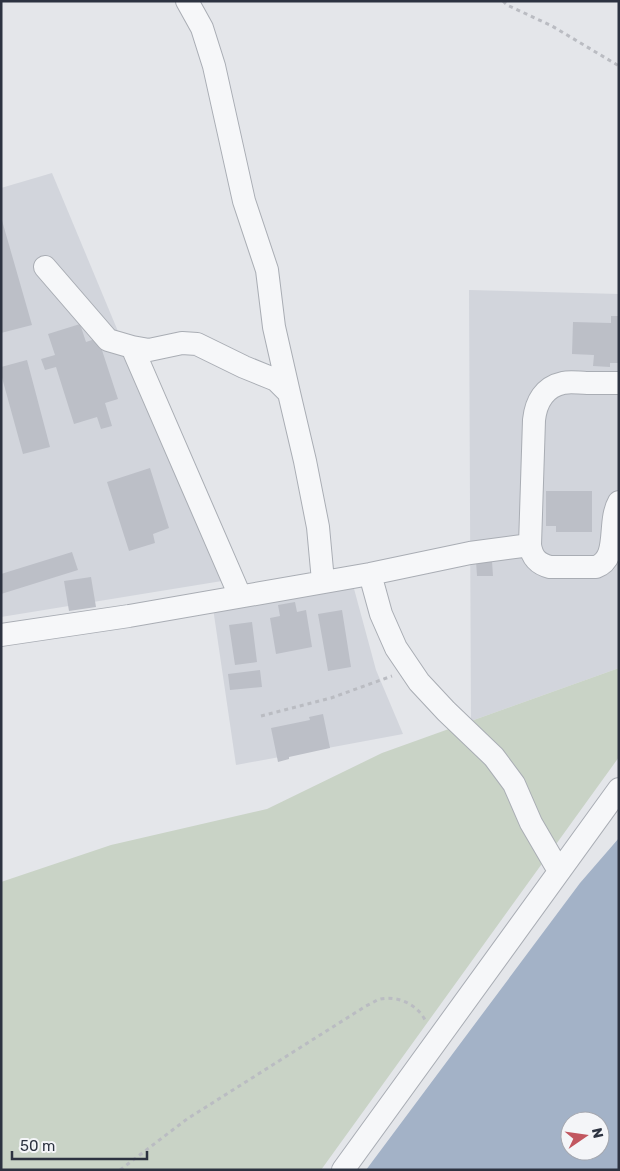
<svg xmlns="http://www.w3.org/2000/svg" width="620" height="1171" viewBox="0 0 620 1171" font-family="Rubik,sans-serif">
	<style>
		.built { fill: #d2d5dc }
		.green { fill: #c9d3c6 }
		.water { fill: #a3b2c7; fill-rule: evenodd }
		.building { fill: #bcbfc7 }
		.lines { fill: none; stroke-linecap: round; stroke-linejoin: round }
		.minor-casing { stroke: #a9adb4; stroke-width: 24 }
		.path { stroke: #babcc2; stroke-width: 3; stroke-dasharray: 4 4; stroke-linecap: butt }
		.minor { stroke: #f6f7f9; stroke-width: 22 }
	</style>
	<rect width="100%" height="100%" fill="#e4e6ea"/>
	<!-- built -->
	<path class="built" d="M 52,173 L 222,581 L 1,617 L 1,188 Z
		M 469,290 L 619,294 L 619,668 L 471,721 Z
		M 353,585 L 376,670 L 403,734 L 236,765 L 213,608 Z"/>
	<!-- green -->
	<path class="green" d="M 619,668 L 619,757 L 321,1170 L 1,1170 L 1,882 L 111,845 L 267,809 L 382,753 Z"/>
	<!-- water -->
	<path class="water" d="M 619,838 L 619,1170 L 366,1170 L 580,883 ZM 570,1121 L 600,1121 L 600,1151 L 570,1151 Z"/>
	<!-- building -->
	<path class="building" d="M 1,217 L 32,325 L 1,333 Z
		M 611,316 L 619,316 L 619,363 L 610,363 L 610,367 L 593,366 L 594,355 L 572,354 L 573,322 L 611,323 Z
		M 80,324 L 86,342 L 98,338 L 118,399 L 105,403 L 112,426 L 101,429 L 97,417 L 74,424 L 56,367 L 45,370 L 41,359 L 55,355 L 48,334 Z
		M 27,360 L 50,447 L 23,454 L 1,374 L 1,367 Z
		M 150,468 L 169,528 L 153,534 L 155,543 L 129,551 L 107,482 Z
		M 546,491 L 592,491 L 592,532 L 556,532 L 556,526 L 546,526 Z
		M 72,552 L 78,570 L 1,594 L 1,574 Z
		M 476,561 L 492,561 L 493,576 L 477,576 Z
		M 91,577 L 96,607 L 69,611 L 64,581 Z
		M 295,602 L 297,612 L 306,610 L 312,647 L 276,654 L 270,618 L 280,616 L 278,605 Z
		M 342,610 L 351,667 L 328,671 L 318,614 Z
		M 252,622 L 257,662 L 235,665 L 229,625 Z
		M 260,670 L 262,687 L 230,690 L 228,674 Z
		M 323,714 L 330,748 L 289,757 L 289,759 L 278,762 L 271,728 L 310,720 L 309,717 Z"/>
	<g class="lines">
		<!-- minor casing -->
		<g class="minor-casing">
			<path id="minor" d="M 187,1 L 202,28 L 214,66 L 244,201 L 267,270 L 274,327 L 289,393
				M 45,267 L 108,340 L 132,347 L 149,350 L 182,343 L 197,344 L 244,367 L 276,380 L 289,393 L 305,461 L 318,527 L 323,581
				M 132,347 L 240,596
				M 619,383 C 608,383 598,383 587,383 C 579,383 571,381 563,383 C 544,387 536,402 534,420 L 530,545 C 532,558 538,564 550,567 L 596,567 C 620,558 607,523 619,502
				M 370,574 L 381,614 L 396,648 L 419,682 L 446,711 L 494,757 L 514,784 L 531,823 L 559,871
				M 1,635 L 129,616 L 370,574 L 470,553 L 530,545
				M 343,1170 L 619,789"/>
		</g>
		<!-- path -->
		<path class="path" d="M 503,1 L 507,5 L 552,26 L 619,66
			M 261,716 L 331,698 L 392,676
			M 120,1170 L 187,1119 L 366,1006 C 370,1004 374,1002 377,1000 C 396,994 418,1004 426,1022"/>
		<!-- minor -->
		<use href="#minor" class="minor"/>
	</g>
	<!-- border -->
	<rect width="620" height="1171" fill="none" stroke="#2d3341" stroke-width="5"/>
	<!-- north arrow -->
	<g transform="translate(585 1136) rotate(77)"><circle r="24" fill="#f4f5f8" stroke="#a4a7af"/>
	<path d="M0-4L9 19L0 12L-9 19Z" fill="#c25760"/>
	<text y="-8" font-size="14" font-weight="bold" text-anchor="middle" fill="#2d3341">N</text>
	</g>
	<!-- scale -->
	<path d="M12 1151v8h135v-8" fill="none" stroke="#2d3341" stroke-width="2.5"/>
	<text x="20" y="1151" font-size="15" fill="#2d3341" stroke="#f4f5f8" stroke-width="4" paint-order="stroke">50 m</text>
</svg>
